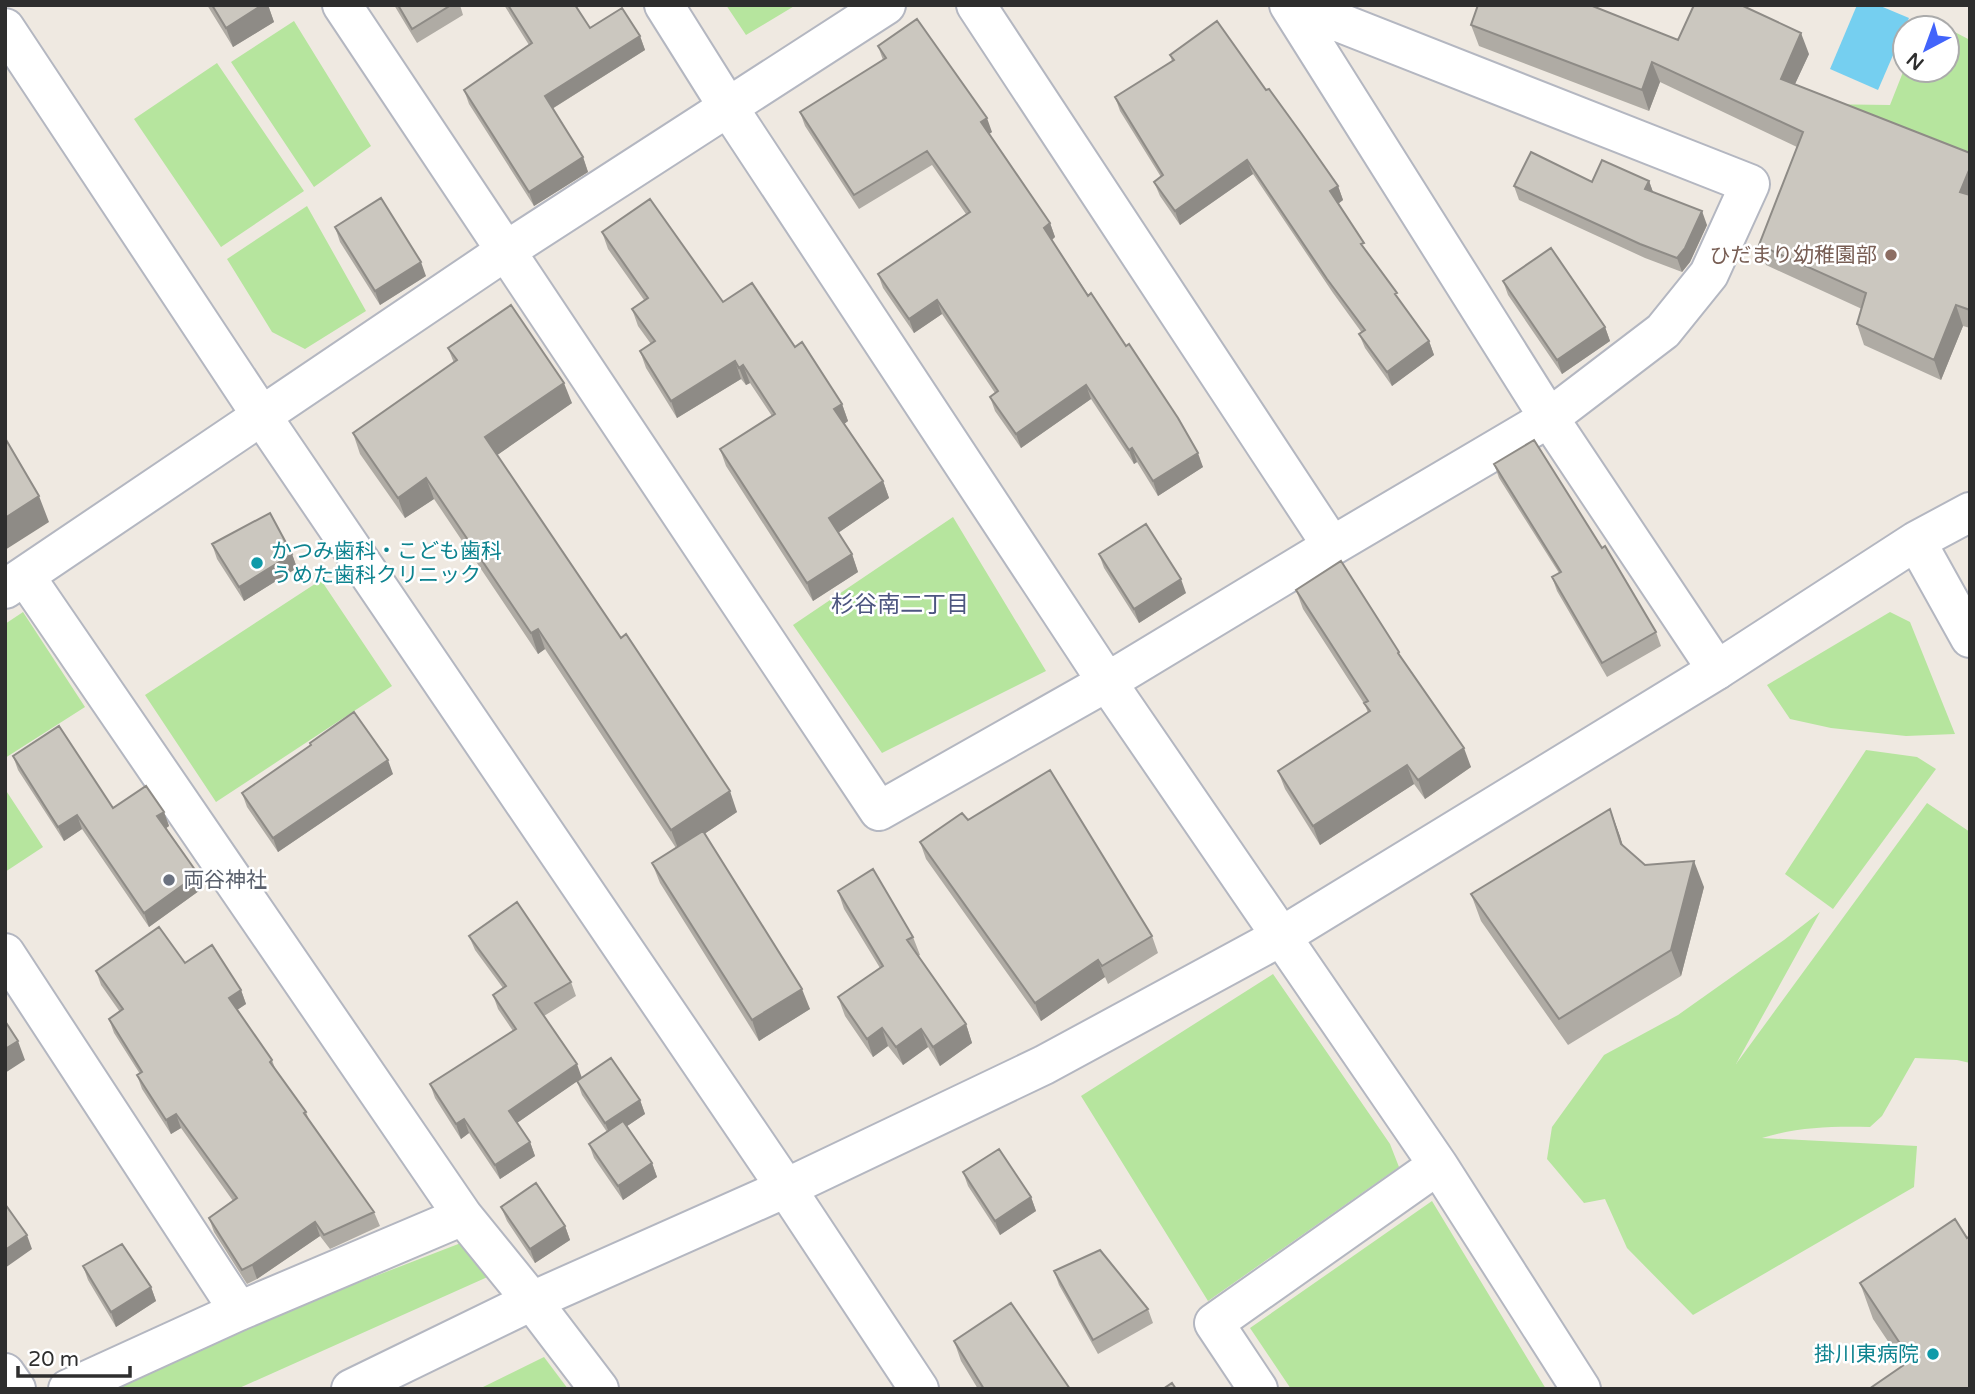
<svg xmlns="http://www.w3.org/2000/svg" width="1975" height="1394" viewBox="0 0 1975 1394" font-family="'Varela Round','Noto Sans JP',sans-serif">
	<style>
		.green { fill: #b6e59e }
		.water { fill: #75cff0 }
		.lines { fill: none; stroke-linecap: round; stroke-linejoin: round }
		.street-casing { stroke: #b4b7c1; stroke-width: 42 }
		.secondary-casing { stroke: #b4b7c1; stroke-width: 42 }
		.street { stroke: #fff; stroke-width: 38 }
		.secondary { stroke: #fff; stroke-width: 38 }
		.wall { fill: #afaba4 }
		.shaded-wall { fill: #8e8b86 }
		.building { fill: #cbc7bf; stroke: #8e8b86; stroke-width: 2 }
		.education-dot { fill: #8d6e63; stroke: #fff; stroke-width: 2.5 }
		.culture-dot { fill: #0f9aa8; stroke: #fff; stroke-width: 2.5 }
		.worship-dot { fill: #6b7280; stroke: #fff; stroke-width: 2.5 }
		.labels { text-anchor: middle; stroke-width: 5; stroke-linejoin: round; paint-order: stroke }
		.education-label { font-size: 21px; fill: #785e54; stroke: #fff; text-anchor: end }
		.culture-label { font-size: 21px; fill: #0d838f; stroke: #fff; text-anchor: start }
		.worship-label { font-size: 21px; fill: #5b616d; stroke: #fff; text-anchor: start }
		.neighbourhood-label { font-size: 23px; fill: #4d5680; stroke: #fff }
	</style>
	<rect width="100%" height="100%" fill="#efe9e1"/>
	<!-- green -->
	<path class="green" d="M 726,5 L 796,5 L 746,35 Z
		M 294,21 L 371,146 L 314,187 L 231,62 Z
		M 1947,28 L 1970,40 L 1970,172 L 1816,104 L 1890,105 L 1905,67 L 1905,70 L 1947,70 Z
		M 217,63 L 304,191 L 221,247 L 134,119 Z
		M 307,206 L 366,311 L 305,349 L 272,332 L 227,259 Z
		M 953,517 L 1046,671 L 882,753 L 793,625 Z
		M 321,580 L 392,686 L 216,802 L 145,695 Z
		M 23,612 L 85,707 L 5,758 L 5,624 Z
		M 1890,612 L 1910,622 L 1955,734 L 1906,736 L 1831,728 L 1790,719 L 1767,685 Z
		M 1866,750 L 1917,757 L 1936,769 L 1833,909 L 1785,874 Z
		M 5,789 L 43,847 L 5,872 Z
		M 1927,803 L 1970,832 L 1970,1063 L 1957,1060 L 1915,1058 L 1882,1116 L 1870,1127 C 1833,1126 1797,1127 1762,1138 L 1917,1146 L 1914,1187 L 1693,1315 L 1627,1248 L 1605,1199 L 1584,1203 L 1547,1159 L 1552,1127 L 1604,1055 L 1678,1015 L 1784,940 L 1820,912 L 1736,1064 Z
		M 1273,974 L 1390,1144 L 1399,1167 L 1208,1301 L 1081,1096 Z
		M 1432,1201 L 1546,1389 L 1291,1389 L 1250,1328 Z
		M 479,1236 L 492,1275 L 237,1389 L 83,1389 Z
		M 544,1357 L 568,1389 L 479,1389 Z"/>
	<!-- water -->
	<path class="water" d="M 1857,5 L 1878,5 L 1909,18 L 1878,90 L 1830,69 Z"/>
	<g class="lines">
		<!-- street casing -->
		<g class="street-casing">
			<path id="street" d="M 342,5 L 879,811 L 1107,682 L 1332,546 L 1549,418 L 1663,331 L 1709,274 L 1750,184 L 1295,5
				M 664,5 L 728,107 L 1107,682 L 1438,1165 L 1581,1389
				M 976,5 L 1332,546
				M 1289,5 L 1549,418 L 1717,670
				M 25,576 L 463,1216 L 532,1301 L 599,1389
				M 5,589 L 507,250 L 886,5
				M 5,953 L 239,1311
				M 5,1373 L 16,1389
				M 68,1389 L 239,1311 L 463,1216
				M 1258,1389 L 1214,1323 L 1438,1165"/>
		</g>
		<!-- secondary casing -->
		<g class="secondary-casing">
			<path id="secondary" d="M 5,28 L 261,415 L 786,1188 L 919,1389
				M 1916,541 L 1970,638
				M 351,1389 L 532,1301 L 786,1188 L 1044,1065 L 1282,936 L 1717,670 L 1916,541 L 1970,512"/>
		</g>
		<!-- street -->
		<use href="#street" class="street"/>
		<!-- secondary -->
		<use href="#secondary" class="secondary"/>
	</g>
	<!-- wall -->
	<path class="wall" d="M 207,5 L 268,5 L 274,22 L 233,47 Z
		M 394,5 L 460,5 L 463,15 L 417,43 Z
		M 504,5 L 575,5 L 590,28 L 640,36 L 645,50 L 552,109 L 583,157 L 588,172 L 534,206 L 469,104 L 464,90 L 529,45 Z
		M 1471,25 L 1678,40 L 1809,54 L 1795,84 L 1970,153 L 1970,328 L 1963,326 L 1941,380 L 1864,345 L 1857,324 L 1862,309 L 1766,265 L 1759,245 L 1797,147 L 1660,82 L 1649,111 L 1479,46 Z
		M 878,46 L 992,132 L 989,134 L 1050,223 L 1055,237 L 1052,240 L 1203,467 L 1158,496 L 1137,462 L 1134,464 L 1091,399 L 1021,448 L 995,411 L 990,397 L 995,393 L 942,314 L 914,333 L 883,288 L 878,274 L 966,214 L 932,165 L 859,209 L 805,126 L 800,112 L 883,60 Z
		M 1170,55 L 1266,90 L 1338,186 L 1343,200 L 1338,204 L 1368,254 L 1400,302 L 1429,341 L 1434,355 L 1392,386 L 1365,348 L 1359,334 L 1362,333 L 1333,293 L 1253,174 L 1180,225 L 1160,196 L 1154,182 L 1161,177 L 1120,111 L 1115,97 L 1172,61 Z
		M 1649,181 L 1653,192 L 1707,225 L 1690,262 L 1682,272 L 1645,258 L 1519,200 L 1514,186 Z
		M 335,227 L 426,276 L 380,305 L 340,242 Z
		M 602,232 L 723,302 L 795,347 L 842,404 L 848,421 L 844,424 L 883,481 L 889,498 L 838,533 L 852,554 L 858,572 L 813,601 L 726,466 L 720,449 L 772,416 L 750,383 L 746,385 L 741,379 L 677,418 L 646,368 L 640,351 L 651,344 L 638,326 L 632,309 L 644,300 L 608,249 Z
		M 1503,281 L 1605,327 L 1610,341 L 1562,374 L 1508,295 Z
		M 448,348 L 572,403 L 497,455 L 737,812 L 704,834 L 810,1009 L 759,1041 L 660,883 L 652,863 L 676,848 L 545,649 L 538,654 L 434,499 L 405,518 L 360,454 L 353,433 L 454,363 Z
		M 1494,464 L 1602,548 L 1656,632 L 1661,646 L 1607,677 L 1557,591 L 1552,577 L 1559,573 L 1499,478 Z
		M 212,544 L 292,554 L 297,568 L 244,601 L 217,559 Z
		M 1099,554 L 1186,593 L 1139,623 L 1104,568 Z
		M 1296,590 L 1401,657 L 1471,767 L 1425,799 L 1414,784 L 1320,845 L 1285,789 L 1278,771 L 1368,713 L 1365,705 L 1303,609 Z
		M 310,743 L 393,774 L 278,852 L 247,807 L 242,793 L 311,745 Z
		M 13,756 L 113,808 L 164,812 L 169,826 L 166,828 L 198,874 L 203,888 L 149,927 L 82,829 L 64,841 L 18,770 Z
		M 1610,809 L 1623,846 L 1645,865 L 1704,887 L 1681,976 L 1568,1045 L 1481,921 L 1471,894 Z
		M 968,820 L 1152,936 L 1158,953 L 1108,984 L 1105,977 L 1041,1021 L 926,859 L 920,842 Z
		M 838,891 L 913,937 L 920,955 L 918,956 L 966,1024 L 972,1043 L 940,1066 L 928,1047 L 903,1065 L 888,1046 L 873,1057 L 845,1016 L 838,997 L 880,968 L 844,909 Z
		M 469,936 L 571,982 L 576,996 L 544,1016 L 582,1078 L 640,1100 L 645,1114 L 627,1126 L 652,1163 L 657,1177 L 623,1200 L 594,1158 L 589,1144 L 607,1132 L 582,1095 L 577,1081 L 517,1123 L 530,1142 L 535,1156 L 500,1179 L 469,1133 L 461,1139 L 435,1098 L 430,1084 L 513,1031 L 498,1009 L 493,995 L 503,988 L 475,950 Z
		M 185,963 L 241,990 L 246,1004 L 237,1010 L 272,1060 L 276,1071 L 306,1112 L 309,1120 L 374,1212 L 380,1226 L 330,1249 L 320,1236 L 257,1279 L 247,1284 L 214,1232 L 209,1218 L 233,1201 L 181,1128 L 171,1134 L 142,1089 L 137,1075 L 140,1074 L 114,1033 L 109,1019 L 120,1012 L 101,985 L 96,971 Z
		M 963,1172 L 1031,1197 L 1036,1211 L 1000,1235 L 968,1186 Z
		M 501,1207 L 565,1226 L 570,1240 L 535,1263 L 507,1221 Z
		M 1967,1238 L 1970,1389 L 1904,1365 L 1873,1319 L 1860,1283 Z
		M 83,1266 L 151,1287 L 156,1301 L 116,1327 L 88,1280 Z
		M 1054,1271 L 1148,1309 L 1153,1323 L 1098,1354 L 1059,1285 Z
		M 954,1341 L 1070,1389 L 978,1389 L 961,1361 Z"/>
	<!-- shaded-wall -->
	<path class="shaded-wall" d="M 262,5 L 268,5 L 274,22 L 233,47 L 226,28 Z
		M 1801,33 L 1809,54 L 1788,99 L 1781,79 Z
		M 640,36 L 645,50 L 550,110 L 545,96 Z
		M 1652,62 L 1660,82 L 1649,111 L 1642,90 Z
		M 987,118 L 992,132 L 986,136 L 981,122 Z
		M 583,157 L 588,172 L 534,206 L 529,192 Z
		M 1247,160 L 1253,174 L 1180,225 L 1175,211 Z
		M 1970,168 L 1970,207 L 1960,192 Z
		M 1649,181 L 1654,195 L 1645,189 Z
		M 1338,186 L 1343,200 L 1335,206 L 1330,191 Z
		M 1702,211 L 1707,225 L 1690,262 L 1682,272 L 1677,258 Z
		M 1050,223 L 1055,237 L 1049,242 L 1044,228 Z
		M 421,262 L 426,276 L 380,305 L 375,291 Z
		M 937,300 L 942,314 L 914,333 L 909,319 Z
		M 1956,305 L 1963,326 L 1941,380 L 1934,360 Z
		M 1605,327 L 1610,341 L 1562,374 L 1557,360 Z
		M 1429,341 L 1434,355 L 1392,386 L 1387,372 Z
		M 735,361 L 741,379 L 677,418 L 671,401 Z
		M 743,365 L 750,383 L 746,385 L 739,368 Z
		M 564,383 L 572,403 L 493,458 L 485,437 Z
		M 1086,385 L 1091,399 L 1021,448 L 1016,434 Z
		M 842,404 L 848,421 L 840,427 L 834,409 Z
		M 1132,448 L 1137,462 L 1134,464 L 1129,450 Z
		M 1198,453 L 1203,467 L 1158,496 L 1153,481 Z
		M 426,478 L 434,499 L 405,518 L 398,498 Z
		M 883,481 L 889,498 L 835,535 L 829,518 Z
		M 39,496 L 49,522 L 5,550 L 5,518 Z
		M 292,554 L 297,568 L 244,601 L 239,587 Z
		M 852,554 L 858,572 L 813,601 L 807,583 Z
		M 1181,579 L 1186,593 L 1139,623 L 1134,609 Z
		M 538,629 L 545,649 L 538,654 L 531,633 Z
		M 1464,748 L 1471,767 L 1425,799 L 1418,780 Z
		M 388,760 L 393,774 L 278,852 L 273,838 Z
		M 1407,765 L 1414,784 L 1320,845 L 1313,826 Z
		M 730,791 L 737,812 L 679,851 L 671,830 Z
		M 1610,809 L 1620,836 L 1630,870 L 1621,844 Z
		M 164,812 L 169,826 L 162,831 L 157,816 Z
		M 77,815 L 82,829 L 64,841 L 58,827 Z
		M 1694,861 L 1704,887 L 1681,976 L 1671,950 Z
		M 198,874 L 203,888 L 149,927 L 144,913 Z
		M 1098,960 L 1105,977 L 1041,1021 L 1035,1003 Z
		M 802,989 L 810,1009 L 759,1041 L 752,1020 Z
		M 241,990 L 246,1004 L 234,1012 L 229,998 Z
		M 966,1024 L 972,1043 L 940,1066 L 933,1047 Z
		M 882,1028 L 888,1046 L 873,1057 L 867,1039 Z
		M 921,1029 L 928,1047 L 903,1065 L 896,1047 Z
		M 18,1041 L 25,1060 L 5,1073 L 5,1049 Z
		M 577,1064 L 582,1078 L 514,1125 L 509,1111 Z
		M 640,1100 L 645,1114 L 611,1137 L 605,1123 Z
		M 176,1114 L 181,1128 L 171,1134 L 166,1120 Z
		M 464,1119 L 469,1133 L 461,1139 L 456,1124 Z
		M 530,1142 L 535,1156 L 500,1179 L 495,1165 Z
		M 652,1163 L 657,1177 L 623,1200 L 618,1186 Z
		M 1031,1197 L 1036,1211 L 1000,1235 L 995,1221 Z
		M 315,1222 L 320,1236 L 257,1279 L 252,1265 Z
		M 565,1226 L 570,1240 L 535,1263 L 530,1249 Z
		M 27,1235 L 32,1249 L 5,1268 L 5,1250 Z
		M 151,1287 L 156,1301 L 116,1327 L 111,1312 Z"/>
	<!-- building -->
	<path class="building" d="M 212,5 L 262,5 L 226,28 Z
		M 398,5 L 451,5 L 412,29 Z
		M 508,5 L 575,5 L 590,28 L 622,8 L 640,36 L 545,96 L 583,157 L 529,192 L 464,90 L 532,43 Z
		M 1478,5 L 1590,5 L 1678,40 L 1694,5 L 1741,5 L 1801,33 L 1781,79 L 1970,153 L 1970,168 L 1960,192 L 1970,195 L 1970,310 L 1956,305 L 1934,360 L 1857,324 L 1866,293 L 1759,245 L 1803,132 L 1652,62 L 1642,90 L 1471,25 Z
		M 917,19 L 987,118 L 981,122 L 1050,223 L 1044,228 L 1088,296 L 1091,293 L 1126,346 L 1129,344 L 1178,418 L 1198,453 L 1153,481 L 1132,448 L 1129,450 L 1086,385 L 1016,434 L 990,397 L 998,391 L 937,300 L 909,319 L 878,274 L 970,212 L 927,151 L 854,195 L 800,112 L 886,58 L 878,46 Z
		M 1217,21 L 1266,90 L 1269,89 L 1301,133 L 1338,186 L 1330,191 L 1364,243 L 1361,244 L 1397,293 L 1395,294 L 1429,341 L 1387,372 L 1359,334 L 1365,330 L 1327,279 L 1247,160 L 1175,211 L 1154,182 L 1163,175 L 1115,97 L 1174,60 L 1170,55 Z
		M 1531,152 L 1592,182 L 1602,160 L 1649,181 L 1645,189 L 1702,211 L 1685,248 L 1677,258 L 1640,244 L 1514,186 Z
		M 381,198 L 421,262 L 375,291 L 335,227 Z
		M 650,199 L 723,302 L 752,283 L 795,347 L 802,342 L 842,404 L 834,409 L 883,481 L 829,518 L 852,554 L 807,583 L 720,449 L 775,414 L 743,365 L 739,368 L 735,361 L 671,401 L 640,351 L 655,341 L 632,309 L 648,298 L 602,232 Z
		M 1551,248 L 1605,327 L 1557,360 L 1503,281 Z
		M 511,305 L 564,383 L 485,437 L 621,638 L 626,634 L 730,791 L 671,830 L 538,629 L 531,633 L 426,478 L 398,498 L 353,433 L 457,360 L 448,348 Z
		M 5,438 L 39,496 L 5,518 Z
		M 1534,440 L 1602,548 L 1605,546 L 1656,632 L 1602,663 L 1552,577 L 1561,572 L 1494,464 Z
		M 270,513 L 292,554 L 239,587 L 212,544 Z
		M 1146,524 L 1181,579 L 1134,609 L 1099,554 Z
		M 1341,561 L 1399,652 L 1398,653 L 1464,748 L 1418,780 L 1407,765 L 1313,826 L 1278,771 L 1370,711 L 1364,703 L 1368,701 L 1296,590 Z
		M 354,712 L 388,760 L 273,838 L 242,793 L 311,745 L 310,743 Z
		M 59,726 L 113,808 L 146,786 L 164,812 L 157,816 L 198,874 L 144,913 L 77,815 L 58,827 L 13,756 Z
		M 1050,770 L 1152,936 L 1102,966 L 1098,960 L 1035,1003 L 920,842 L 962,813 L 968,820 Z
		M 1610,809 L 1621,844 L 1645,865 L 1694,861 L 1671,950 L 1559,1019 L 1471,894 Z
		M 703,831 L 802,989 L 752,1020 L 652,863 Z
		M 873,869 L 913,937 L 907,940 L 966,1024 L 933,1047 L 921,1029 L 896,1047 L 882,1028 L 867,1039 L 838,997 L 883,966 L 838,891 Z
		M 517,902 L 571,982 L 535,1003 L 577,1064 L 509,1111 L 530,1142 L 495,1165 L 464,1119 L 456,1124 L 430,1084 L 516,1029 L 493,995 L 506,986 L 469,936 Z
		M 159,927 L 185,963 L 212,945 L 241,990 L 229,998 L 272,1060 L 270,1062 L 306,1112 L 304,1113 L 374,1212 L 324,1235 L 315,1222 L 252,1265 L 242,1270 L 209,1218 L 237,1198 L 176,1114 L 166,1120 L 137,1075 L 142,1072 L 109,1019 L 123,1009 L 96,971 Z
		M 5,1021 L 18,1041 L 5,1049 Z
		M 611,1058 L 640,1100 L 605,1123 L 577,1081 Z
		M 623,1121 L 652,1163 L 618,1186 L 589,1144 Z
		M 999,1149 L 1031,1197 L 995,1221 L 963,1172 Z
		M 536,1183 L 565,1226 L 530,1249 L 501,1207 Z
		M 5,1204 L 27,1235 L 5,1250 Z
		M 1955,1219 L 1967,1238 L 1970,1236 L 1970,1389 L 1869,1389 L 1911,1360 L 1860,1283 Z
		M 122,1244 L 151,1287 L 111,1312 L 83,1266 Z
		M 1100,1250 L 1148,1309 L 1093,1340 L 1054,1271 Z
		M 1011,1303 L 1070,1389 L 984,1389 L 954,1341 Z
		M 1172,1383 L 1176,1389 L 1163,1389 Z"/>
	<!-- markers -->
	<circle class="education-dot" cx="1891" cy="255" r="7"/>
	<g class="culture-dot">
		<circle cx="257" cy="563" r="7"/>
		<circle cx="1933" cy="1354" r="7"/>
	</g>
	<circle class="worship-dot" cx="169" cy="880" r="7"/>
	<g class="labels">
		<!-- education labels -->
		<g class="education-label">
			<text x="1877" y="262">ひだまり幼稚園部</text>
		</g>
		<!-- culture labels -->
		<g class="culture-label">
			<text x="271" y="558">かつみ歯科・こども歯科<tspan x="271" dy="24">うめた歯科クリニック</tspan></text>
			<text x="1919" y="1361" text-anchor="end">掛川東病院</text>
		</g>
		<!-- worship labels -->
		<g class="worship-label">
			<text x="183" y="887">両谷神社</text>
		</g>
		<!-- neighbourhood labels -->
		<g class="neighbourhood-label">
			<text x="900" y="612">杉谷南二丁目</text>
		</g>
	</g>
	<!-- border -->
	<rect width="1975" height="1394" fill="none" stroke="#2e2e2e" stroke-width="14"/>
	<!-- north arrow -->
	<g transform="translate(1926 49) rotate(221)"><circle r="33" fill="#ffffff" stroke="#ababab" stroke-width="2"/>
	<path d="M0-5L12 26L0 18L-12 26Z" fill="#4264fb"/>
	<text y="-10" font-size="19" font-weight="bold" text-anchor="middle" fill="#2e2e2e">N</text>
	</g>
	<!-- scale -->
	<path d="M18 1366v10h112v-10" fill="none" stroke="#2e2e2e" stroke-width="3.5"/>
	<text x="28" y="1366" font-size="21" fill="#2e2e2e" stroke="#ffffff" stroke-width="5" paint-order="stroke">20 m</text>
</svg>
